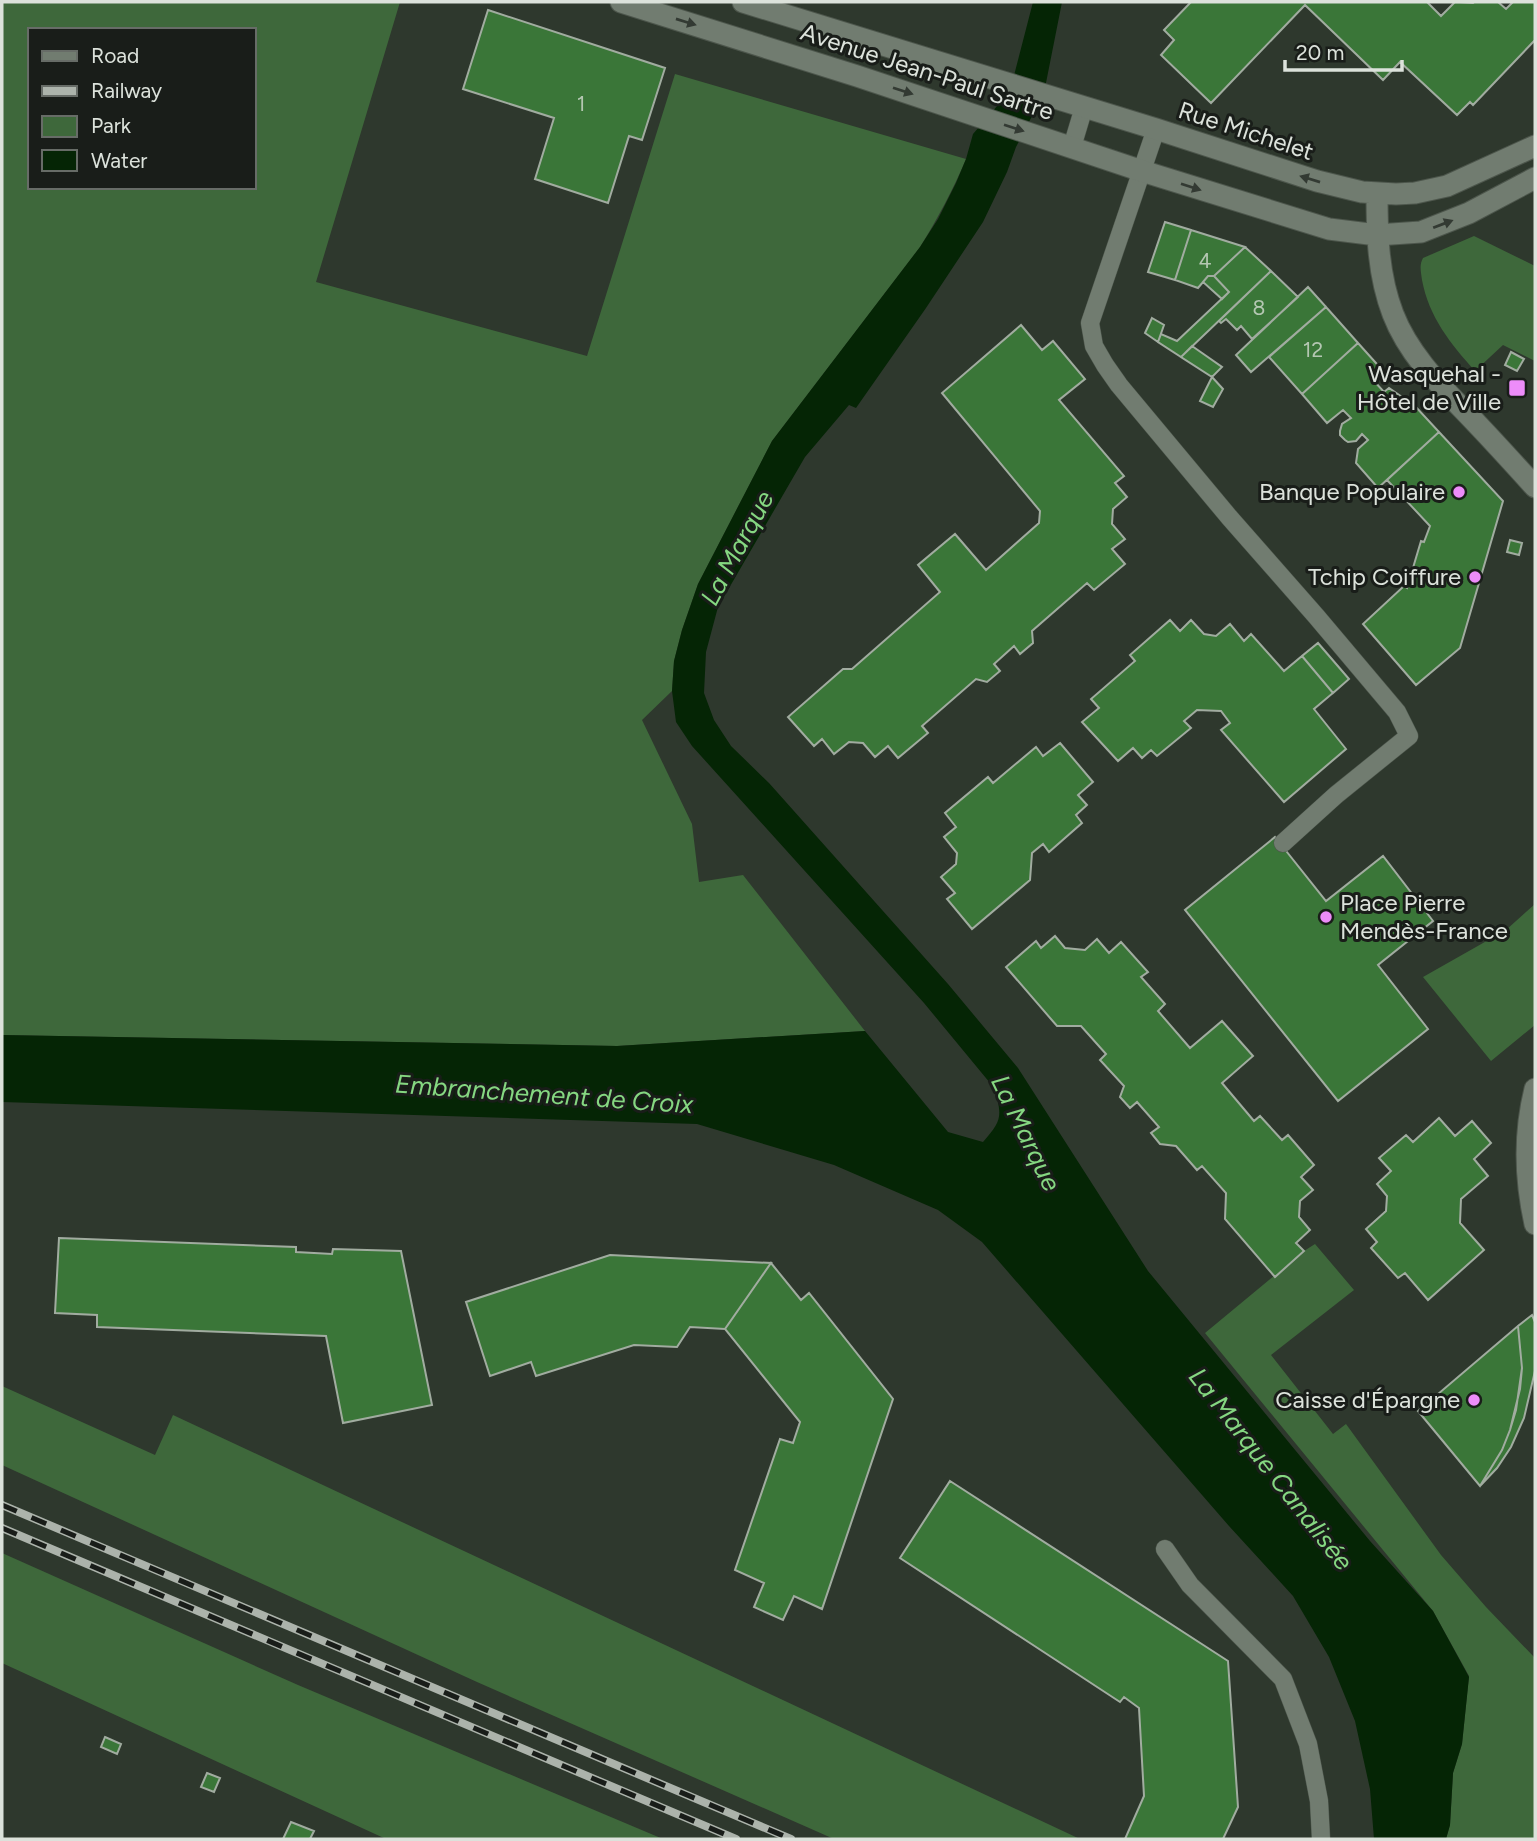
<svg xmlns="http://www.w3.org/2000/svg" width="1537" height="1841" viewBox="0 0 1537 1841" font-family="Figtree,sans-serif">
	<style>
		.green { fill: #3e683b; fill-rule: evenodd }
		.water { fill: #052505 }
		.building { fill: #3a7638; stroke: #a1aca0; stroke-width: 2 }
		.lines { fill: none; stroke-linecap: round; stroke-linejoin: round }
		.lane-casing { stroke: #4d564c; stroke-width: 19 }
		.secondary-casing { stroke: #4d564c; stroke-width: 23 }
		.lane { stroke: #717c70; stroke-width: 18 }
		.secondary { stroke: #717c70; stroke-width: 21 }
		.rail-casing { stroke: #acb3ab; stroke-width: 8 }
		.rail { stroke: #191d19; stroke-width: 5; stroke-dasharray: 16; stroke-linecap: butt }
		.oneway { fill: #333a33 }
		.poi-dot { fill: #ed8cf9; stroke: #191d19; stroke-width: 2.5 }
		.labels { text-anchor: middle; stroke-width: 6; stroke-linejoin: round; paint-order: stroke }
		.number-label { font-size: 21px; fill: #b4c7b2 }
		.street-label { font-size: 24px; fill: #dce2db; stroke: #191d19 }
		.poi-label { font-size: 24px; fill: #dce2db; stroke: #191d19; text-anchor: end }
		.water-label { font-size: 26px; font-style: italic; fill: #85d781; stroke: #191d19 }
	</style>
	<rect width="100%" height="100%" fill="#2e382d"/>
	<!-- green -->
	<path class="green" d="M 2,2 L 400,2 L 316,282 L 587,356 L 675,74 L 966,159 C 953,190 938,218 920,247 L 772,441 L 698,584 L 682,630 L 674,661 L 672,691 L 642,720 L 692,824 L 699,882 L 743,875 L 865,1031 L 617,1046 L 2,1035 ZM 30,30 L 254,30 L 254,187 L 30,187 Z
		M 1474,236 L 1535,266 L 1535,361 L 1503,345 L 1475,371 C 1450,343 1429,317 1422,280 C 1421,272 1419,265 1423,258 Z
		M 1535,904 L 1535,1025 L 1491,1061 L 1423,977 L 1506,930 Z
		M 1315,1244 L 1354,1290 L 1271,1355 L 1333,1434 L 1346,1424 L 1441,1555 L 1486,1607 L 1535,1658 L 1535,1839 L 1446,1839 L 1450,1825 L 1453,1773 L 1462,1744 L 1469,1676 L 1433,1611 L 1205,1333 L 1304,1251 Z
		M 2,1386 L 155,1455 L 173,1415 L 1080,1839 L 834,1839 L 477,1682 L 2,1465 Z
		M 2,1553 L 298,1685 L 663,1839 L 386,1839 L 2,1663 Z"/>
	<!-- water -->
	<path class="water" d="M 1033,2 L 1062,2 L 1044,93 L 1016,147 L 1007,172 L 983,222 L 926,308 L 856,408 L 849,405 L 805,457 L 718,607 L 706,652 L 704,693 L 714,720 L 731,746 L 769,783 L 948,984 L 1018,1068 L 1148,1271 L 1370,1541 L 1433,1611 L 1469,1677 L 1462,1744 L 1453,1773 L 1450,1825 L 1446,1839 L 1374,1839 L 1370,1789 L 1355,1721 L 1329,1657 L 1293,1596 L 1229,1526 L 982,1242 L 938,1210 L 834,1165 L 697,1124 L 2,1102 L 2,1035 L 617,1046 L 865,1031 L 948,1132 L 983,1142 C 1002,1120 1002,1117 995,1089 L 924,1003 L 692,746 L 676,722 L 672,691 L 674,661 L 682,630 L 698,584 L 772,441 L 920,247 L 938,219 L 956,183 L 966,159 L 973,134 L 1010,91 Z"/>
	<!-- building -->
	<path class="building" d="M 1191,2 L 1427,2 L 1441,16 L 1455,2 L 1473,3 L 1474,2 L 1498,2 L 1506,9 L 1513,2 L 1535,2 L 1535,40 L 1473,105 L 1470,102 L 1457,115 L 1400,62 L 1383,80 L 1305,5 L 1211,103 L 1161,55 L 1174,40 L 1164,30 Z
		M 488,10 L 665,68 L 642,140 L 629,136 L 608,203 L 535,179 L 554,118 L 463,89 Z
		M 1165,222 L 1191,230 L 1175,280 L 1148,272 Z
		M 1191,230 L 1245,247 L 1214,276 L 1208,276 L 1198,288 L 1175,280 Z
		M 1245,247 L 1271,271 L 1181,357 L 1158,342 L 1161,334 L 1177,341 L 1229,292 L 1214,276 Z
		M 1271,271 L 1298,297 L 1252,339 L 1241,326 L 1237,330 L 1226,319 L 1221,323 L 1219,321 Z
		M 1208,276 L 1214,276 L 1229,292 L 1222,299 L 1203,282 Z
		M 1308,287 L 1326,307 L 1251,372 L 1236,355 Z
		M 1326,307 L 1358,343 L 1302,394 L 1269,357 Z
		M 1152,318 L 1164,325 L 1158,342 L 1145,333 Z
		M 1021,325 L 1042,350 L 1053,341 L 1085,379 L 1059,400 L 1124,476 L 1115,483 L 1127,497 L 1113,509 L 1112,524 L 1125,539 L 1112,549 L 1125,564 L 1094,590 L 1087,583 L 1032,631 L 1033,643 L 1020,654 L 1014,646 L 994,664 L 1000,671 L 987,682 L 976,679 L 922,726 L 928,733 L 898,758 L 888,746 L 875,757 L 863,743 L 849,742 L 834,754 L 822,739 L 814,746 L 788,717 L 843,669 L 852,669 L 940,592 L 918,565 L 955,534 L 986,570 L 1039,523 L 1040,511 L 942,393 Z
		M 1358,343 L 1384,372 L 1374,381 L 1384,392 L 1389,388 L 1415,406 L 1439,432 L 1378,488 L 1356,463 L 1358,449 L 1368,440 L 1362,434 L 1356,441 L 1348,442 L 1345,440 L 1340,435 L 1340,431 L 1342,424 L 1351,418 L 1343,410 L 1327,423 L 1302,394 Z
		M 1192,346 L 1222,367 L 1212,377 L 1181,357 Z
		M 1511,352 L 1524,359 L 1517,371 L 1505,365 Z
		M 1212,377 L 1223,389 L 1213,407 L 1200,401 Z
		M 1439,432 L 1503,501 L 1460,648 L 1416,685 L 1363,624 L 1404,586 L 1407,588 L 1421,541 L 1424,542 L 1430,526 L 1387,480 Z
		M 1510,540 L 1522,543 L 1519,555 L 1507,552 Z
		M 1170,620 L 1180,631 L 1191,620 L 1204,634 L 1216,636 L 1230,624 L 1244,641 L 1251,634 L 1284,671 L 1302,656 L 1333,693 L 1314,709 L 1346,749 L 1284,802 L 1221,730 L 1230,723 L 1221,711 L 1197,710 L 1184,721 L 1191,728 L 1157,756 L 1151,750 L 1142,758 L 1133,748 L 1118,761 L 1082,722 L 1099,708 L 1091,699 L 1135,661 L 1130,655 Z
		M 1318,643 L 1349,679 L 1333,693 L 1302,656 Z
		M 1060,743 L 1093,782 L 1078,795 L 1087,805 L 1076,815 L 1082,823 L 1049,852 L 1043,844 L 1032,853 L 1030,880 L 972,929 L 947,899 L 955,893 L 941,877 L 956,864 L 957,853 L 944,837 L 956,827 L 945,813 L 988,777 L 993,783 L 1036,747 L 1043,756 Z
		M 1275,837 L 1326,901 L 1383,856 L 1433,921 L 1378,965 L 1428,1029 L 1338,1101 L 1185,910 Z
		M 1055,936 L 1065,948 L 1085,950 L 1097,939 L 1109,953 L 1121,942 L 1148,972 L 1141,977 L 1165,1004 L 1158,1011 L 1190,1048 L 1222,1021 L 1253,1056 L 1222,1083 L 1254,1121 L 1260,1116 L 1282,1140 L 1288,1135 L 1314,1165 L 1301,1177 L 1313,1190 L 1300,1201 L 1299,1217 L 1310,1230 L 1296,1243 L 1304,1251 L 1275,1277 L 1225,1219 L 1226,1193 L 1202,1166 L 1197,1170 L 1176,1146 L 1160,1144 L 1151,1133 L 1159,1127 L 1137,1102 L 1130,1108 L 1120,1097 L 1124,1086 L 1100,1060 L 1106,1054 L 1081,1026 L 1057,1026 L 1006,967 L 1036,941 L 1041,948 Z
		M 1439,1118 L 1455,1136 L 1472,1121 L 1491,1143 L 1474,1159 L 1488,1176 L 1461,1199 L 1460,1223 L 1484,1250 L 1428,1300 L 1405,1273 L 1398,1278 L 1371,1248 L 1377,1242 L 1366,1229 L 1386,1211 L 1387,1196 L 1377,1184 L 1391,1171 L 1379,1158 L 1406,1135 L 1413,1142 Z
		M 59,1238 L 296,1247 L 296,1252 L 332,1254 L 333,1249 L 401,1251 L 432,1405 L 343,1423 L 326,1336 L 97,1327 L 97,1315 L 55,1313 Z
		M 610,1255 L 771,1263 L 725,1329 L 690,1327 L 677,1347 L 634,1345 L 536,1376 L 531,1362 L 490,1376 L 466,1302 Z
		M 771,1263 L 801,1300 L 809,1293 L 893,1399 L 822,1609 L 794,1596 L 783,1620 L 754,1607 L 764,1583 L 735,1570 L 780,1439 L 793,1443 L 800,1422 L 725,1329 Z
		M 1532,1315 L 1535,1322 L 1535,1371 L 1524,1418 L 1511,1447 L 1497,1468 L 1480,1486 L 1502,1450 L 1510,1430 L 1520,1389 L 1522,1368 L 1518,1326 Z
		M 1518,1326 L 1522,1368 L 1516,1410 L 1510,1430 L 1502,1450 L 1480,1486 L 1418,1411 Z
		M 950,1481 L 1228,1661 L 1238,1807 L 1223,1839 L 1125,1839 L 1144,1796 L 1139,1708 L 1124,1697 L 1120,1702 L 900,1558 Z
		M 105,1737 L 121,1744 L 117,1754 L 101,1747 Z
		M 207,1773 L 220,1778 L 214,1792 L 201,1787 Z
		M 291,1822 L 314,1831 L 310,1839 L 283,1839 Z"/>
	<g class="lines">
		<!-- lane casing -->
		<g class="lane-casing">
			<path id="lane" d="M 1156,129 L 1090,323 L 1094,346 L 1105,365 L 1119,385 L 1229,517 L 1316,616 L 1397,712 L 1409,736 L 1336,795 L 1283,843
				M 1072,147 L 1084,107
				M 1165,1549 L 1190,1585 L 1283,1679 L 1308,1744 L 1319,1801 L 1321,1839"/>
		</g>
		<!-- secondary casing -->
		<g class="secondary-casing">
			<path id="secondary" d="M 621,2 L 857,76 L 1142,171 L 1329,229 L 1377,235 L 1421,232 L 1469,213 L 1535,178
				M 743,2 L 1156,129 L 1317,181 L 1362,192 L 1396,194 L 1415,193 L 1447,186 L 1535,146
				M 1377,193 C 1377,235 1378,275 1393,314 C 1410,358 1446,391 1477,424 C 1497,445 1516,466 1535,487
				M 1535,1089 C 1524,1133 1525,1179 1535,1224"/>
		</g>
		<!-- lane -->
		<use href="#lane" class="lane"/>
		<!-- secondary -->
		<use href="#secondary" class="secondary"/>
		<!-- rail casing -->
		<g class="rail-casing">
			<path id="rail" d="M 2,1505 L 791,1839
				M 2,1528 L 736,1839"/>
		</g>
		<!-- rail -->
		<use href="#rail" class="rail"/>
	</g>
	<!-- one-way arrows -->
	<defs><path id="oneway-solid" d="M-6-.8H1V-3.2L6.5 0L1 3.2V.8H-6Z" transform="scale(1.75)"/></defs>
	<g class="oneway">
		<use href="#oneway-solid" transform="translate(686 22) rotate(17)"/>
		<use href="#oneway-solid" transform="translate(903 91) rotate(18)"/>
		<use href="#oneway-solid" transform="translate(1014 128) rotate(18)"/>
		<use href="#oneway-solid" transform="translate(1310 179) rotate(-163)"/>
		<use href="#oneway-solid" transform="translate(1191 187) rotate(18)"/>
		<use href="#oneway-solid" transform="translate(1443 224) rotate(-21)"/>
	</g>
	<!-- markers -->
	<g class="poi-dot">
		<rect x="1508" y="379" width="18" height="18" rx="3.5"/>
		<circle cx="1459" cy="492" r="7"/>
		<circle cx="1475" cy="577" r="7"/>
		<circle cx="1326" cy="917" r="7"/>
		<circle cx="1474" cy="1400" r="7"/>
	</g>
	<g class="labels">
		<!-- number labels -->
		<g class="number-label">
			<text x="581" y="111">1</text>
			<text x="1205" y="268">4</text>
			<text x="1259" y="315">8</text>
			<text x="1313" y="357">12</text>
		</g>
		<!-- street labels -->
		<g class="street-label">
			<text transform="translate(927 72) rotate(18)" y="8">Avenue Jean-Paul Sartre</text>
			<text transform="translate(1246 131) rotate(18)" y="8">Rue Michelet</text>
		</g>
		<!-- poi labels -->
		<g class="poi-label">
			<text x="1501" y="382">Wasquehal -<tspan x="1501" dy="28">Hôtel de Ville</tspan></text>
			<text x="1445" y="500">Banque Populaire</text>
			<text x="1461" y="585">Tchip Coiffure</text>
			<text x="1340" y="911" text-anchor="start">Place Pierre<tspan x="1340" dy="28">Mendès-France</tspan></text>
			<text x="1460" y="1408">Caisse d'Épargne</text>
		</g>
		<!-- water labels -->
		<g class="water-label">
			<text transform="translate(737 548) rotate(-62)" y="9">La Marque</text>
			<text transform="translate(544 1094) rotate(4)" y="9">Embranchement de Croix</text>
			<text transform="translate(1026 1133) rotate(64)" y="9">La Marque</text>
			<text transform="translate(1271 1469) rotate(52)" y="9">La Marque Canalisée</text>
		</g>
	</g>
	<!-- border -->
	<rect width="1537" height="1841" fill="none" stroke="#dce2db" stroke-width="7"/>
	<!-- legend -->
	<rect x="28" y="28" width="228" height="161" fill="#191d19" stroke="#676c67" stroke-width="2"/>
	<rect x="42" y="51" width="35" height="10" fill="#717c70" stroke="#676c67" stroke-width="2"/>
	<text x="91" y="63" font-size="21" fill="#dce2db">Road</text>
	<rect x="42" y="86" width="35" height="10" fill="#acb3ab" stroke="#676c67" stroke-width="2"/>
	<text x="91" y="98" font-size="21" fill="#dce2db">Railway</text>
	<rect x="42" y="116" width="35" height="21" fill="#3e683b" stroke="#676c67" stroke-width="2"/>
	<text x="91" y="133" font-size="21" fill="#dce2db">Park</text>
	<rect x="42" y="150" width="35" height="21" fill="#052505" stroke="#676c67" stroke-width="2"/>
	<text x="91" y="168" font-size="21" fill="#dce2db">Water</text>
	<!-- scale -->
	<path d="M1285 60v10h117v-10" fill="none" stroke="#dce2db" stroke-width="3.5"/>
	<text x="1296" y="60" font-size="21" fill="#dce2db" stroke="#191d19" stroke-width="5" paint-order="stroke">20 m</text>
</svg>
